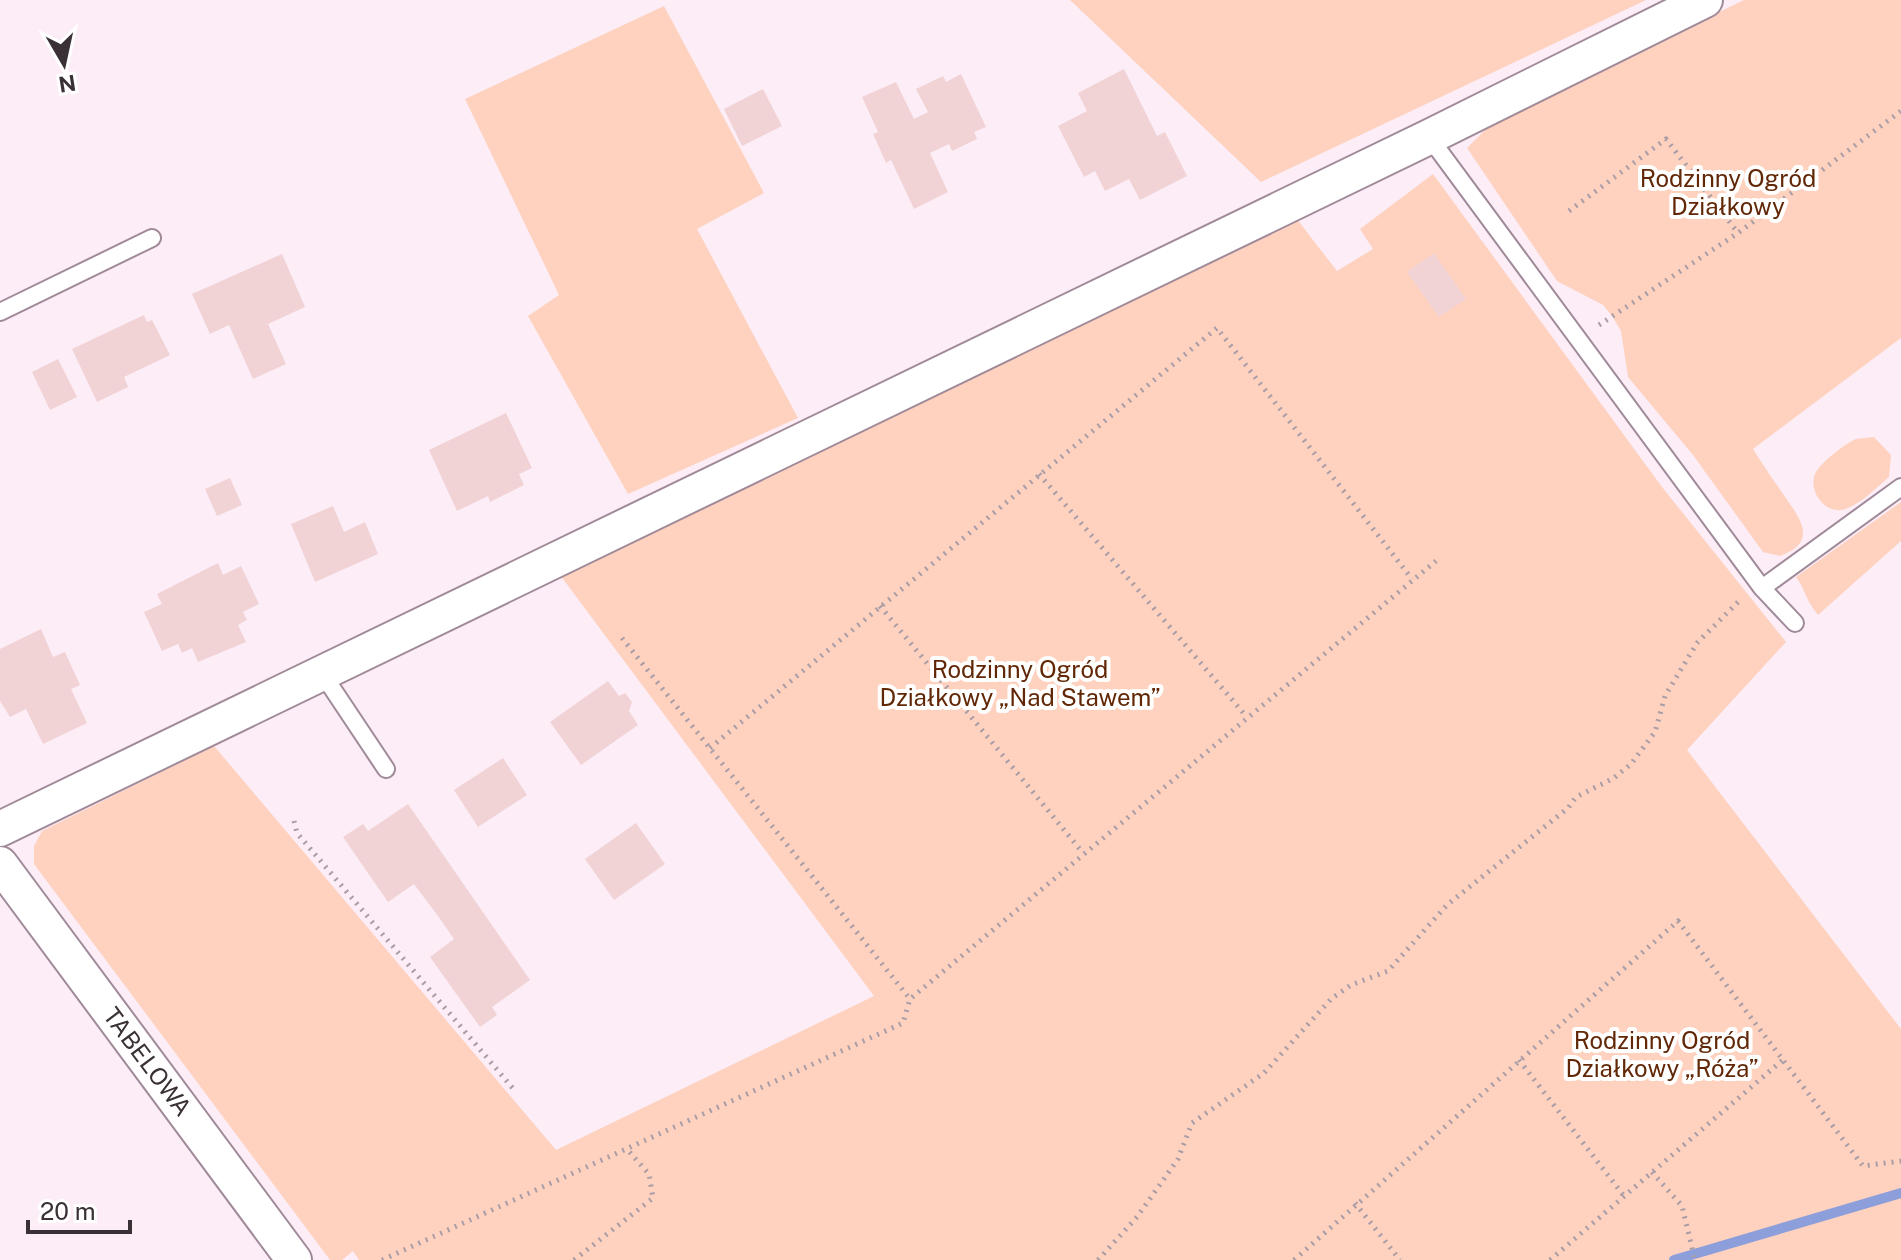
<svg xmlns="http://www.w3.org/2000/svg" width="1901" height="1260" viewBox="0 0 1901 1260" font-family="'Public Sans',sans-serif">
	<style>
		.green { fill: #fed2bf }
		.lines { fill: none; stroke-linecap: round; stroke-linejoin: round }
		.stream { stroke: #8d9fda; stroke-width: 10 }
		.building { fill: #f1d3d6 }
		.service-casing { stroke: #a08a99; stroke-width: 20 }
		.minor-casing { stroke: #a08a99; stroke-width: 38 }
		.path { stroke: #aa9da6; stroke-width: 5; stroke-dasharray: 2 6; stroke-linecap: butt }
		.service { stroke: #fff; stroke-width: 16 }
		.minor { stroke: #fff; stroke-width: 34 }
		.labels { text-anchor: middle; stroke-width: 8; stroke-linejoin: round; paint-order: stroke }
		.park-label { font-size: 24px; fill: #612706; stroke: #fff }
		.street-label { font-size: 24px; fill: #3a3137; stroke: #fff }
	</style>
	<rect width="100%" height="100%" fill="#fcedf7"/>
	<!-- green -->
	<path class="green" d="M 1070,0 L 1646,0 L 1261,182 Z
		M 1744,0 L 1901,0 L 1901,338 L 1753,449 C 1762,463 1771,477 1781,491 C 1797,515 1822,541 1780,556 L 1763,552 L 1693,455 L 1628,377 L 1621,331 L 1612,316 L 1603,305 L 1557,281 L 1467,148 L 1494,121 Z
		M 664,6 L 764,193 L 697,229 L 798,418 L 628,494 L 528,316 L 559,295 L 465,99 Z
		M 1433,174 L 1662,487 L 1786,642 L 1687,750 L 1901,1029 L 1901,1260 L 359,1260 L 353,1251 L 342,1260 L 330,1260 L 34,864 L 34,846 L 42,831 L 214,746 L 556,1150 L 874,996 L 560,575 L 1296,218 L 1337,271 L 1373,249 L 1360,229 Z
		M 1874,437 L 1891,455 L 1889,477 C 1877,487 1863,502 1848,508 C 1829,517 1810,496 1814,477 C 1816,465 1845,444 1856,439 C 1861,438 1869,438 1874,437 Z
		M 1901,502 L 1901,541 L 1818,615 C 1806,601 1805,589 1796,577 Z"/>
	<g class="lines">
		<!-- stream -->
		<path class="stream" d="M 1674,1260 L 1901,1193"/>
	</g>
	<!-- building -->
	<path class="building" d="M 1124,69 L 1157,136 L 1165,132 L 1187,176 L 1140,200 L 1129,179 L 1105,191 L 1095,171 L 1084,177 L 1058,126 L 1087,111 L 1078,93 Z
		M 961,74 L 986,127 L 974,132 L 977,139 L 952,151 L 949,144 L 930,153 L 948,192 L 914,209 L 891,160 L 886,163 L 873,134 L 878,132 L 862,97 L 896,82 L 914,119 L 928,112 L 916,89 L 943,76 L 946,82 Z
		M 763,89 L 782,126 L 742,146 L 724,109 Z
		M 1434,253 L 1466,299 L 1439,317 L 1407,272 Z
		M 282,254 L 305,307 L 268,324 L 286,364 L 253,379 L 229,325 L 210,334 L 192,294 Z
		M 144,315 L 147,322 L 152,320 L 170,355 L 124,377 L 128,387 L 97,402 L 72,349 Z
		M 58,359 L 77,397 L 50,410 L 32,372 Z
		M 506,413 L 532,468 L 519,474 L 524,485 L 490,502 L 488,496 L 457,511 L 429,450 Z
		M 230,478 L 242,505 L 217,516 L 205,489 Z
		M 333,506 L 344,532 L 365,522 L 378,554 L 315,582 L 291,524 Z
		M 218,563 L 223,575 L 241,566 L 259,604 L 243,612 L 247,620 L 238,625 L 246,642 L 198,662 L 192,648 L 182,653 L 178,644 L 162,651 L 144,612 L 162,604 L 157,594 Z
		M 41,629 L 53,657 L 65,652 L 80,685 L 71,689 L 87,723 L 43,744 L 26,709 L 10,717 L 0,701 L 0,649 Z
		M 608,681 L 619,696 L 625,693 L 632,702 L 629,711 L 638,725 L 581,765 L 550,722 Z
		M 503,758 L 527,795 L 478,827 L 454,790 Z
		M 408,804 L 530,980 L 492,1007 L 497,1015 L 480,1027 L 430,957 L 454,939 L 438,916 L 414,884 L 388,902 L 343,837 L 363,824 L 368,831 Z
		M 636,823 L 665,864 L 614,900 L 585,859 Z"/>
	<g class="lines">
		<!-- service casing -->
		<g class="service-casing">
			<path id="service" d="M 1429,137 L 1762,588 L 1795,623
				M 0,312 L 152,238
				M 1762,588 L 1901,487
				M 322,673 L 386,769"/>
		</g>
		<!-- minor casing -->
		<g class="minor-casing">
			<path id="minor" d="M 0,829 L 1429,137 L 1705,0
				M 0,864 L 294,1260"/>
		</g>
		<!-- path -->
		<path class="path" d="M 1569,211 L 1666,139 L 1738,233
			M 1599,325 L 1738,233 L 1901,111
			M 1039,474 L 1246,716
			M 880,606 L 1083,853
			M 622,638 L 910,999
			M 710,748 L 1217,328 L 1412,579
			M 294,821 L 297,833 L 516,1092
			M 1519,1060 L 1624,1196
			M 1652,1172 L 1682,1206 L 1695,1260
			M 1355,1203 L 1400,1260
			M 382,1260 L 903,1023 L 910,999 L 1436,561
			M 574,1260 L 653,1198 L 649,1174 L 626,1148
			M 1098,1260 L 1137,1217 L 1178,1159 L 1192,1123 L 1264,1073 L 1331,999 L 1351,985 L 1388,971 L 1447,905 L 1568,808 L 1576,797 L 1614,778 L 1631,764 L 1655,732 L 1665,696 L 1697,643 L 1740,600
			M 1294,1260 L 1678,921 L 1863,1166 L 1901,1161
			M 1550,1260 L 1785,1058"/>
		<!-- service -->
		<use href="#service" class="service"/>
		<!-- minor -->
		<use href="#minor" class="minor"/>
	</g>
	<g class="labels">
		<!-- park labels -->
		<g class="park-label">
			<text x="1728" y="187">Rodzinny Ogród<tspan x="1728" dy="28">Działkowy</tspan></text>
			<text x="1020" y="678">Rodzinny Ogród<tspan x="1020" dy="28">Działkowy „Nad Stawem”</tspan></text>
			<text x="1662" y="1049">Rodzinny Ogród<tspan x="1662" dy="28">Działkowy „Róża”</tspan></text>
		</g>
		<!-- street labels -->
		<g class="street-label">
			<text transform="translate(147 1062) rotate(53)" y="8">TABELOWA</text>
		</g>
	</g>
	<!-- north arrow -->
	<g transform="translate(64 64) rotate(171)" stroke="#ffffff" stroke-width="6" paint-order="stroke">
	<path d="M0-6L14 30L0 20L-14 30Z" fill="#3a3137"/>
	<text y="-12" font-size="22" font-weight="bold" text-anchor="middle" fill="#3a3137">N</text>
	</g>
	<!-- scale -->
	<path d="M28 1220v12h102v-12" fill="none" stroke="#3a3137" stroke-width="4"/>
	<text x="40" y="1220" font-size="24" fill="#3a3137" stroke="#ffffff" stroke-width="6" paint-order="stroke">20 m</text>
</svg>
